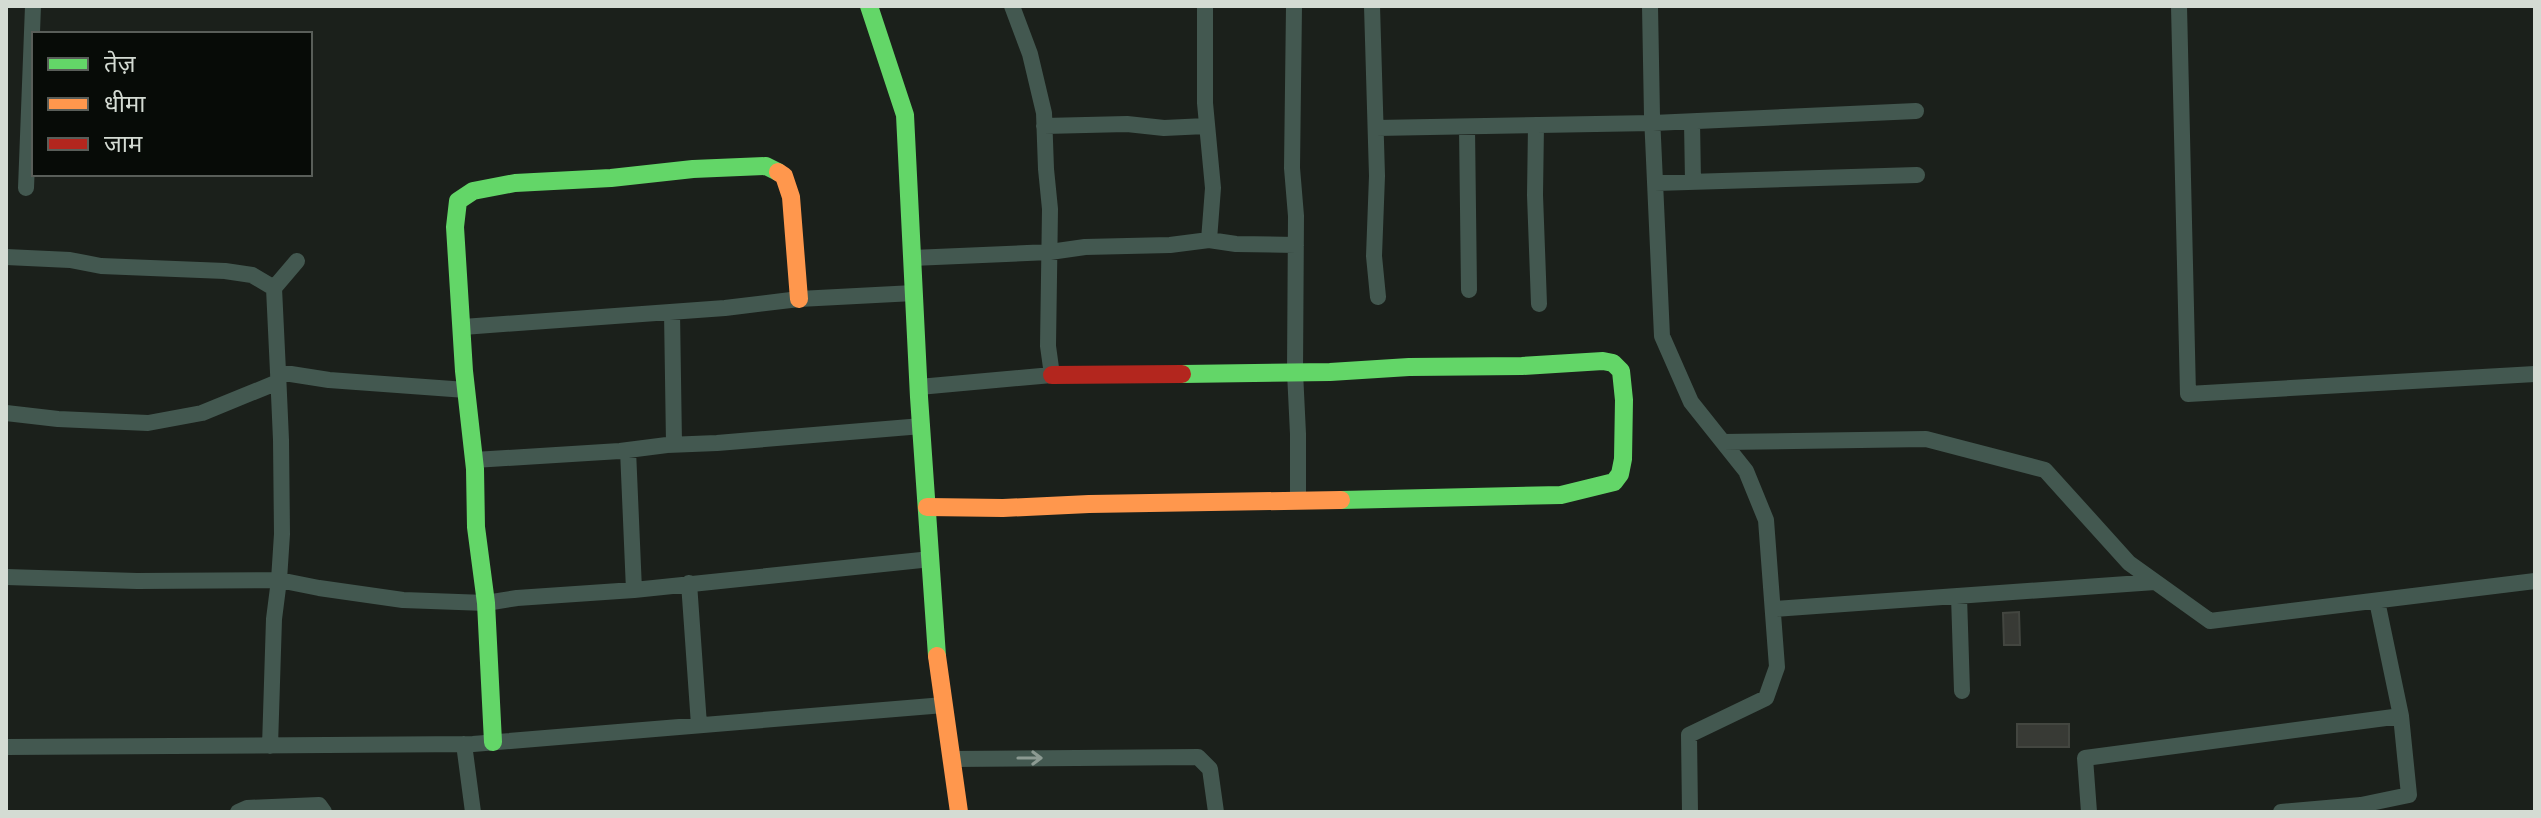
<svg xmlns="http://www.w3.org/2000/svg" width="2541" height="818" viewBox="0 0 2541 818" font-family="'Asap Condensed','Noto Sans Devanagari',sans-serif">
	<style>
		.building { fill: #383a35; stroke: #434640; stroke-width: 2 }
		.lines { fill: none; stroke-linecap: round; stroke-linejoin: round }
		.street { stroke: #435850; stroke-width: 16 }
		.fast { stroke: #63d668; stroke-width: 18 }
		.slow { stroke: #ff974d; stroke-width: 18 }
		.jam { stroke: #b3261e; stroke-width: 18 }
		.oneway { stroke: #8c9a92 }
	</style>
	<rect width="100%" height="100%" fill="#1b201b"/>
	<!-- building -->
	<path class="building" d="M 2019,612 L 2020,645 L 2004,645 L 2003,613 Z
		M 2017,724 L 2069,724 L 2069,747 L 2017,747 Z"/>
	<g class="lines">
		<!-- street -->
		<path class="street" d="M 1294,6 L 1292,168 L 1296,216 L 1295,372 L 1298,434 L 1298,501
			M 1372,6 L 1377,176 L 1374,256 L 1378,297
			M 1650,6 L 1652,116 L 1662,336 L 1691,402 L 1746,471 L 1766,520 L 1777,667 L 1766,698 L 1689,735 L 1690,812
			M 2179,6 L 2188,394 L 2535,374
			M 1692,122 L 1693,181
			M 1536,125 L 1535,195 L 1539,304
			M 1044,126 L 1127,124 L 1164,128 L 1206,126
			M 1376,128 L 1653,123 L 1916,111
			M 1467,128 L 1469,290
			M 1655,183 L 1917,175
			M 26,188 L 33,6
			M 1209,240 L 1236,244 L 1296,245
			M 6,257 L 70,260 L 101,266 L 225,271 L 252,275 L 274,288
			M 912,258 L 1050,252 L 1085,247 L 1170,245 L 1209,240 L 1213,188 L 1205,103 L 1205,6
			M 672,312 L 674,444
			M 463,327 L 725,308 L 799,299 L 914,293
			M 278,372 L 274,288 L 297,261
			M 919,387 L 1052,375 L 1048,346 L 1050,209 L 1046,169 L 1044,113 L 1030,54 L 1012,6
			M 6,413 L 58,419 L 148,423 L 202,413 L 278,382
			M 1723,442 L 1926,439 L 2045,470 L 2129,563 L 2210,621 L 2535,581
			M 628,450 L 634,590
			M 474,460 L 620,451 L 667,445 L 717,443 L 922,426
			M 6,577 L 137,581 L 279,580 L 319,588 L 403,600 L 486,603 L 517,598 L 634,590 L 931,559
			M 689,583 L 699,725
			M 1959,596 L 1962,691
			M 1773,609 L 2155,582
			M 464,744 L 473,812
			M 270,746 L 274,619 L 279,580 L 282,534 L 281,440 L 278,372 L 329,380 L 466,390
			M 6,747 L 473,744 L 944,705
			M 952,759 L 1198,757 L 1210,769 L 1216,812
			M 238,812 L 247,808 L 319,805 L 324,812
			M 2089,812 L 2085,758 L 2401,716 L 2377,601
			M 2281,812 L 2361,805 L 2409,795 L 2401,716"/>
		<!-- fast -->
		<path class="fast" d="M 869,6 L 905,115 L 919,397 L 937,656
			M 1182,374 L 1330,372 L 1409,367 L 1522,366 L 1603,361 L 1613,363 L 1621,371 L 1624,400 L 1623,459 L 1620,474 L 1614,482 L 1561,495 L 1341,500
			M 493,742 L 486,603 L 476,527 L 475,469 L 464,371 L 455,227 L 458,201 L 473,191 L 515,183 L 611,178 L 693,169 L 766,166 L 778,172"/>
		<!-- slow -->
		<path class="slow" d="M 778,172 L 784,176 L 791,197 L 799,299
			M 927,507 L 1003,508 L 1089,504 L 1341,500
			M 937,656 L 959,812"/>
		<!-- jam -->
		<path class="jam" d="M 1052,375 L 1182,374"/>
	</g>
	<!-- one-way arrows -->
	<defs><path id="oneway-shaft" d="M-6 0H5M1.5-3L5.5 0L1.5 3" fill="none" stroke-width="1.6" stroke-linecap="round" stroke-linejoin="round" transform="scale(2)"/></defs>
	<use class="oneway" href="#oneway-shaft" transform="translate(1030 758)"/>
	<!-- border -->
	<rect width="2541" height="818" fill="none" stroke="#d4dbd3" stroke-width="16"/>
	<!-- legend -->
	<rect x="32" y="32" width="280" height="144" fill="#070b07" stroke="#595e59" stroke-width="2"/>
	<rect x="48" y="58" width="40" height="12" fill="#63d668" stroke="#595e59" stroke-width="2"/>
	<text x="104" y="72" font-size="24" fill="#d4dbd3">तेज़</text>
	<rect x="48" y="98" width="40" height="12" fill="#ff974d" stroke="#595e59" stroke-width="2"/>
	<text x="104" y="112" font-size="24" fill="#d4dbd3">धीमा</text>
	<rect x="48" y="138" width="40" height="12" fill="#b3261e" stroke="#595e59" stroke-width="2"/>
	<text x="104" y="152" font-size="24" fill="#d4dbd3">जाम</text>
</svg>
